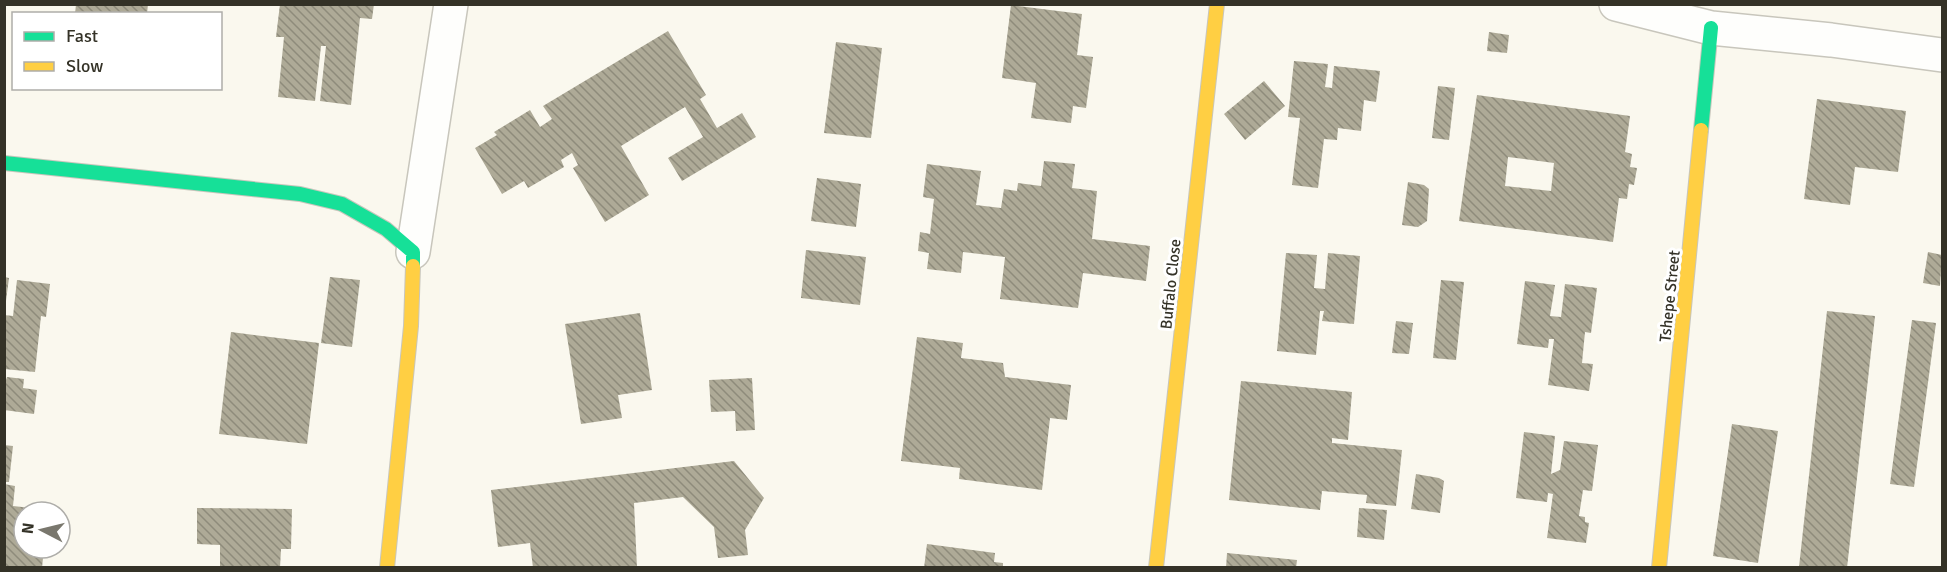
<svg xmlns="http://www.w3.org/2000/svg" width="1947" height="572" viewBox="0 0 1947 572" font-family="Signika,sans-serif">
	<style>
		.building { fill: url(#building-back-hatch); fill-rule: evenodd }
		.lines { fill: none; stroke-linecap: round; stroke-linejoin: round }
		.street-casing { stroke: #c8c6bc; stroke-width: 36 }
		.fast-casing { stroke: #c8c6bc; stroke-width: 16 }
		.slow-casing { stroke: #c8c6bc; stroke-width: 16 }
		.street { stroke: #fefefc; stroke-width: 33 }
		.fast { stroke: #16e098; stroke-width: 14 }
		.slow { stroke: #ffcf43; stroke-width: 14 }
		.labels { text-anchor: middle; stroke-width: 6; stroke-linejoin: round; paint-order: stroke }
		.street-label { font-size: 16px; fill: #343227; stroke: #fff }
	</style>
	<defs>
		<pattern id="building-back-hatch" width="6" height="6" patternUnits="userSpaceOnUse" patternTransform="scale(1.5)"><rect width="6" height="6" fill="#aeaa97"/><path d="M-1 5l2 2M0 0l6 6M5-1l2 2" fill="none" stroke="#8e8b7b"/></pattern>
	</defs>
	<rect width="100%" height="100%" fill="#faf8ee"/>
	<!-- building -->
	<path class="building" d="M 76,4 L 148,4 L 147,14 L 75,14 Z
		M 280,4 L 374,4 L 372,19 L 360,18 L 351,105 L 320,101 L 326,46 L 321,46 L 315,101 L 278,97 L 284,37 L 276,37 Z
		M 1011,5 L 1082,14 L 1077,55 L 1093,57 L 1086,108 L 1073,106 L 1071,123 L 1031,118 L 1036,83 L 1002,78 Z
		M 668,31 L 706,95 L 700,99 L 717,128 L 742,113 L 756,137 L 682,181 L 668,158 L 703,137 L 685,107 L 621,146 L 649,195 L 605,222 L 573,168 L 578,165 L 572,153 L 561,160 L 564,167 L 528,188 L 524,181 L 502,194 L 475,148 L 497,135 L 494,132 L 530,110 L 540,127 L 552,119 L 543,106 Z
		M 1489,32 L 1509,35 L 1507,53 L 1487,51 Z
		M 836,42 L 882,48 L 871,138 L 824,133 Z
		M 1294,61 L 1328,64 L 1325,87 L 1332,88 L 1334,66 L 1380,71 L 1376,102 L 1364,100 L 1361,131 L 1338,128 L 1337,140 L 1324,139 L 1318,188 L 1292,185 L 1300,118 L 1288,117 Z
		M 1264,81 L 1285,106 L 1245,140 L 1224,114 Z
		M 1438,86 L 1455,88 L 1449,140 L 1432,138 Z
		M 1477,95 L 1630,116 L 1625,152 L 1632,154 L 1630,167 L 1637,168 L 1634,185 L 1629,184 L 1627,199 L 1619,198 L 1613,242 L 1459,221 ZM 1508,157 L 1554,163 L 1551,191 L 1505,186 Z
		M 1817,99 L 1906,111 L 1898,172 L 1855,167 L 1850,205 L 1804,199 Z
		M 1044,161 L 1075,164 L 1072,188 L 1097,191 L 1092,239 L 1150,246 L 1146,281 L 1083,273 L 1078,308 L 1000,299 L 1005,257 L 963,252 L 961,273 L 927,269 L 929,253 L 918,251 L 920,232 L 930,234 L 934,199 L 923,197 L 927,164 L 981,171 L 976,205 L 1001,208 L 1004,189 L 1017,191 L 1018,183 L 1041,186 Z
		M 817,178 L 861,184 L 856,227 L 811,221 Z
		M 1408,182 L 1424,185 L 1429,189 L 1427,221 L 1418,227 L 1402,225 Z
		M 806,250 L 866,257 L 860,305 L 801,298 Z
		M 1928,252 L 1942,255 L 1940,286 L 1923,283 Z
		M 1286,253 L 1317,255 L 1314,288 L 1325,289 L 1328,253 L 1360,256 L 1354,324 L 1322,321 L 1324,311 L 1320,311 L 1316,355 L 1277,351 Z
		M 4,277 L 9,278 L 6,301 L 4,300 Z
		M 330,277 L 360,280 L 352,347 L 321,343 Z
		M 17,280 L 50,284 L 46,317 L 41,316 L 35,372 L 4,369 L 4,315 L 13,316 Z
		M 1441,280 L 1464,282 L 1456,360 L 1433,358 Z
		M 1525,281 L 1555,285 L 1550,316 L 1561,317 L 1565,284 L 1597,288 L 1591,333 L 1585,332 L 1582,363 L 1593,364 L 1589,391 L 1548,385 L 1554,339 L 1549,339 L 1548,348 L 1517,344 Z
		M 1827,311 L 1875,316 L 1847,568 L 1805,568 L 1799,567 Z
		M 640,313 L 652,390 L 618,395 L 622,418 L 581,424 L 565,324 Z
		M 1912,320 L 1936,323 L 1914,487 L 1890,484 Z
		M 1396,321 L 1413,323 L 1409,354 L 1392,353 Z
		M 231,332 L 319,343 L 307,444 L 219,434 Z
		M 917,337 L 963,343 L 961,358 L 1003,363 L 1005,377 L 1071,385 L 1067,420 L 1050,418 L 1042,490 L 959,479 L 960,468 L 901,461 Z
		M 7,377 L 24,379 L 23,388 L 37,390 L 34,414 L 4,410 L 4,386 Z
		M 752,378 L 755,430 L 736,431 L 735,411 L 711,412 L 709,380 Z
		M 1241,381 L 1352,392 L 1348,440 L 1332,438 L 1332,443 L 1402,450 L 1396,506 L 1366,503 L 1367,495 L 1322,491 L 1320,510 L 1229,500 Z
		M 1732,424 L 1778,431 L 1758,563 L 1713,556 Z
		M 1524,432 L 1555,436 L 1551,474 L 1560,470 L 1564,441 L 1598,445 L 1592,491 L 1583,490 L 1579,516 L 1585,517 L 1585,522 L 1589,523 L 1586,543 L 1547,538 L 1553,494 L 1548,493 L 1547,502 L 1516,498 Z
		M 4,445 L 13,446 L 9,482 L 4,482 Z
		M 734,461 L 764,498 L 745,530 L 748,555 L 718,558 L 714,527 L 683,497 L 634,503 L 637,568 L 533,568 L 530,543 L 498,547 L 491,490 Z
		M 1416,474 L 1439,478 L 1444,481 L 1440,513 L 1411,509 Z
		M 4,484 L 15,486 L 13,506 L 49,510 L 48,512 L 24,512 L 24,548 L 44,548 L 42,568 L 4,568 Z
		M 197,508 L 292,509 L 291,549 L 281,549 L 280,568 L 220,568 L 220,545 L 197,544 Z
		M 1359,508 L 1387,510 L 1384,540 L 1357,537 Z
		M 927,544 L 995,553 L 994,562 L 1003,563 L 1003,568 L 924,568 Z
		M 1227,553 L 1297,560 L 1296,568 L 1226,568 Z"/>
	<g class="lines">
		<!-- street casing -->
		<g class="street-casing">
			<path id="street" d="M 1616,4 L 1711,28 L 1831,40 L 1942,55
				M 413,252 L 451,4"/>
		</g>
		<!-- fast casing -->
		<g class="fast-casing">
			<path id="fast" d="M 1701,130 L 1711,28
				M 4,163 L 300,194 L 342,204 L 386,229 L 413,252 L 413,266"/>
		</g>
		<!-- slow casing -->
		<g class="slow-casing">
			<path id="slow" d="M 387,568 L 411,326 L 413,266
				M 1156,568 L 1217,4
				M 1659,568 L 1701,130"/>
		</g>
		<!-- street -->
		<use href="#street" class="street"/>
		<!-- fast -->
		<use href="#fast" class="fast"/>
		<!-- slow -->
		<use href="#slow" class="slow"/>
	</g>
	<g class="labels">
		<!-- street labels -->
		<g class="street-label">
			<text transform="translate(1170 284) rotate(-84)" y="6">Buffalo Close</text>
			<text transform="translate(1669 296) rotate(-84)" y="6">Tshepe Street</text>
		</g>
	</g>
	<!-- border -->
	<rect width="1947" height="572" fill="none" stroke="#343227" stroke-width="12"/>
	<!-- legend -->
	<rect x="12" y="12" width="210" height="78" fill="#ffffff" stroke="#aeada9" stroke-width="1.5"/>
	<rect x="24" y="32" width="30" height="9" fill="#16e098" stroke="#aeada9" stroke-width="1.5"/>
	<text x="66" y="42" font-size="18" fill="#343227">Fast</text>
	<rect x="24" y="62" width="30" height="9" fill="#ffcf43" stroke="#aeada9" stroke-width="1.5"/>
	<text x="66" y="72" font-size="18" fill="#343227">Slow</text>
	<!-- north arrow -->
	<g transform="translate(42 530) rotate(277)"><circle r="28" fill="#ffffff" stroke="#aeada9" stroke-width="1.5"/>
	<path d="M0-4.5L10 22L0 15L-10 22Z" fill="#79776d"/>
	<text y="-9" font-size="16" font-weight="bold" text-anchor="middle" fill="#343227">N</text>
	</g>
</svg>
